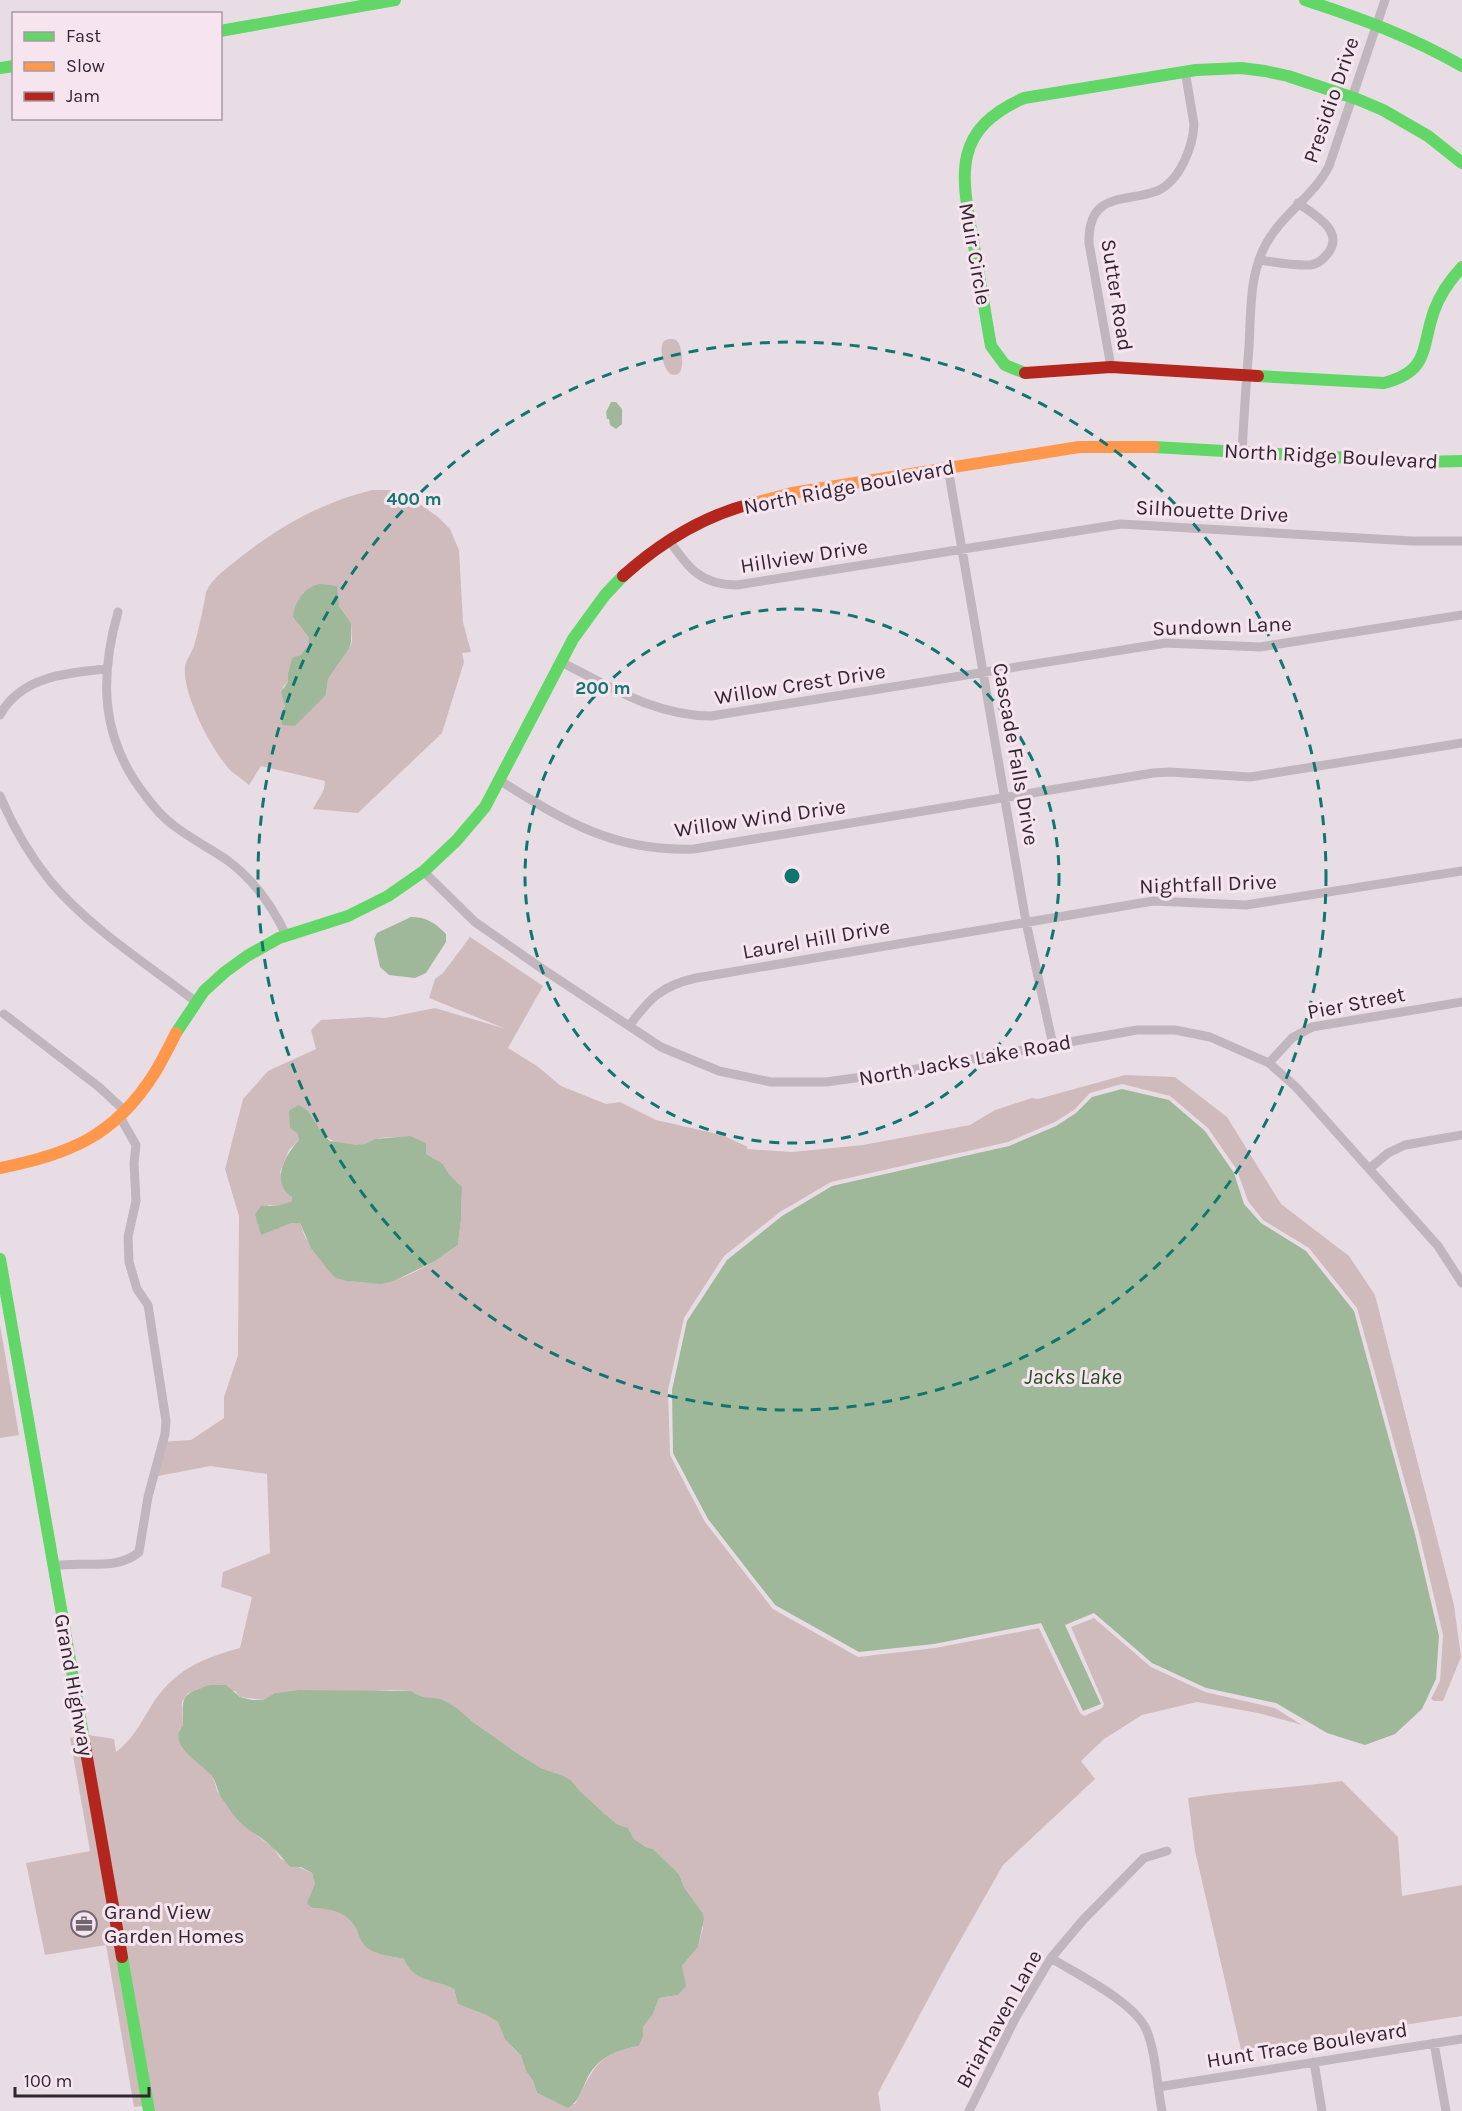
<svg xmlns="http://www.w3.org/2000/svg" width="1462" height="2111" viewBox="0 0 1462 2111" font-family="Karla,sans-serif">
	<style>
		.green { fill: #d0bbbc; fill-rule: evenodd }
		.water { fill: #9fb89a }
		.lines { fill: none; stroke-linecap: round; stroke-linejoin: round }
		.street { stroke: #c2b6be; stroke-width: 9 }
		.fast { stroke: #63d668; stroke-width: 12 }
		.slow { stroke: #ff974d; stroke-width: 12 }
		.jam { stroke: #b3261e; stroke-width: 12 }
		.ring { fill: none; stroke: #0f766e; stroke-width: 3; stroke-dasharray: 10 8 }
		.labels { text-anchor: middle; stroke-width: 6; stroke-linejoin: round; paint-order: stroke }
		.street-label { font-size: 21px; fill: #31262f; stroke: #f6e4ef }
		.poi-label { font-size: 21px; fill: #31262f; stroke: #f6e4ef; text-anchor: start }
		.water-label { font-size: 22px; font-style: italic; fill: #234e20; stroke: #f6e4ef }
		.centre { fill: #0f766e; stroke: #f6e4ef; stroke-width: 3 }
		.ring-label { font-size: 18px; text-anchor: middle; font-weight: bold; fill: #0f766e; stroke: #f6e4ef; stroke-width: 6; stroke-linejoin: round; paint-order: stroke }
	</style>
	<rect width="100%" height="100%" fill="#e9dde5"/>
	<!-- green -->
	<path class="green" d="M 669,339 C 673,339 675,338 678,342 C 682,347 685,370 678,374 C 665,380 660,353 662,345 C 663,341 665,340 669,339 Z
		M 372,490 L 395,490 L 414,496 L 420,504 L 438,517 L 450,529 L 459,550 L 463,622 L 471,652 L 462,653 L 464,662 L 442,733 L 358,813 L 313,809 C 318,798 325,793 325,781 L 261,766 L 249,785 C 243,780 237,776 231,771 C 212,751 182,694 185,667 C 186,659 192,653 194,646 C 199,628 203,610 206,592 C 212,578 226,569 238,559 C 280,526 320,503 372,490 ZM 304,592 L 337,598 L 339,606 L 351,623 L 352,642 L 349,649 L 328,679 L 326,695 L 316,703 L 281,713 L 285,706 L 283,687 L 288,682 L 288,673 L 292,658 L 301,656 L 304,650 L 309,645 L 309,638 L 293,617 L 298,601 Z
		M 470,937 L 543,986 L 508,1048 L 537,1066 L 561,1086 L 606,1104 L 620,1102 L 656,1120 L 722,1135 L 748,1147 L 746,1149 L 792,1152 L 863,1145 L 970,1125 L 995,1110 L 1032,1098 L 1038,1099 L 1125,1075 L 1175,1077 L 1227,1117 L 1281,1204 L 1349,1256 L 1375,1295 L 1454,1605 L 1461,1657 L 1443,1701 L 1434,1701 L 1431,1699 L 1440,1681 L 1443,1635 L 1419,1533 L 1357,1308 L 1309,1248 L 1263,1220 L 1248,1201 L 1237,1170 L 1208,1128 L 1170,1096 L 1122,1084 L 1090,1093 L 1074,1110 L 1055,1122 L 1008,1142 L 831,1182 L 780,1212 L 724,1256 L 684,1318 L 668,1390 L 670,1455 L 705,1522 L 773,1609 L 858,1657 L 935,1648 L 1039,1628 L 1080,1713 L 1084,1716 L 1102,1708 L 1104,1704 L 1071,1627 L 1094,1618 L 1151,1667 L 1205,1692 L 1275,1708 L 1302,1725 L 1258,1713 L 1197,1702 L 1142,1715 L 1104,1739 L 1081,1761 L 1095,1779 L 1003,1865 L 948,1962 L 878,2093 L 881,2111 L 153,2111 L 89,1735 L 114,1739 L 116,1752 C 132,1740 139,1726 150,1708 C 172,1671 200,1659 240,1648 L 252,1597 L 221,1587 L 223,1572 L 270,1553 L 267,1474 L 210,1466 L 158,1476 L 159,1442 L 191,1440 L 224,1418 L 224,1397 L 238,1355 L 239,1216 L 225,1169 L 243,1099 L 268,1071 L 316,1049 L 311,1030 L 321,1020 L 369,1017 L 385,1018 L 435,1008 L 506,1029 L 429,998 L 435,979 L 443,973 ZM 319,1130 C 328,1142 347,1148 363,1145 C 368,1144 371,1140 376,1139 C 387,1136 399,1138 410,1136 L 425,1148 L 426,1154 L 442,1163 L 450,1175 L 462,1187 L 461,1220 L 458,1245 C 439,1259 418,1272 396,1280 C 380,1286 351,1282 335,1278 L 305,1237 L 300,1223 L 292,1223 L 279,1228 L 268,1205 L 276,1206 L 291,1203 L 292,1196 L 280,1172 L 289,1150 L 299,1140 L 297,1133 ZM 298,1690 L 352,1692 L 393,1690 L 411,1691 L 423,1697 L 441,1700 L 457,1708 L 473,1722 L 517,1753 L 541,1768 L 564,1776 L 571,1780 L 580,1791 L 605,1814 L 617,1824 L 628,1828 L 634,1839 L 646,1847 L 653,1849 L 679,1874 L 684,1887 L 702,1912 L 703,1928 L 698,1947 L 682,1966 L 683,1974 L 678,1995 L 659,1998 L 653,2014 L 643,2027 L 643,2037 L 639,2046 C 595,2054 594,2069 575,2104 C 554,2104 555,2101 537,2093 L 533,2081 L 526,2071 L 521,2056 L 512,2047 L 498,2022 L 486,2015 L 458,2004 L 454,1989 C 436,1980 413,1981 404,1959 C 396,1957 385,1956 377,1952 C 360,1945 360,1928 348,1916 C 340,1908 322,1909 311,1908 L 315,1884 L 312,1873 L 281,1859 L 273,1847 L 257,1836 L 217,1791 C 213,1769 192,1749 179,1730 L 183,1725 L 182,1702 L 188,1693 L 235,1691 L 240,1697 L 263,1700 L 275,1693 Z
		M 0,1325 L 19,1435 L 0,1438 Z
		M 80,1736 L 143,2106 L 134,2107 L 106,1945 L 45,1955 L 26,1863 L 90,1851 L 70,1738 Z
		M 1342,1781 L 1398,1837 L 1402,1896 L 1462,1885 L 1462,2016 L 1241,2050 L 1195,1851 L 1188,1798 C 1239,1790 1291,1788 1342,1781 Z"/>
	<!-- water -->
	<path class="water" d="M 611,402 L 616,402 L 622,409 L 622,424 L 616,429 L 610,425 L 609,419 L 607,419 L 606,412 Z
		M 320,584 L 337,586 L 339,606 L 351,623 L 351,642 L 349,649 L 328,679 L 326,695 L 295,726 L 282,725 L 281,713 L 285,706 L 281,692 L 288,682 L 288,673 L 292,658 L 301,655 L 304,650 L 309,645 L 309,638 L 293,617 C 295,601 304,587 320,584 Z
		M 411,917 C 427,917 435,923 446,934 L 446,942 L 426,973 L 415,978 L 389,975 L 380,967 L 374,939 L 377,933 Z
		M 1122,1089 L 1169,1100 L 1205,1131 L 1234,1173 L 1244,1204 L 1261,1223 L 1306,1251 L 1354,1311 L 1415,1534 L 1439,1636 L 1436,1679 L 1422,1709 L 1395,1734 L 1365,1745 L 1327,1733 L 1276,1703 L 1206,1688 L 1152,1663 L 1094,1613 L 1065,1625 L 1101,1704 L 1083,1711 L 1041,1623 L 934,1644 L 859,1652 L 775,1605 L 708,1519 L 673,1453 L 672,1390 L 687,1321 L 727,1260 L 782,1216 L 832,1186 L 1009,1146 L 1056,1126 L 1076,1113 L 1092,1097 Z
		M 298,1105 L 308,1111 L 324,1136 L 330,1141 L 356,1145 L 365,1144 L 375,1139 L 410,1136 L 426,1143 L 426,1154 L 442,1163 L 450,1175 L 462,1187 L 461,1220 L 458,1245 L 435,1261 L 394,1281 L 381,1284 L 347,1281 L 335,1278 L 328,1270 L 311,1248 L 300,1223 L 292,1223 L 261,1235 L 255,1214 L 261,1206 L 276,1206 L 291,1202 L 292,1197 C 270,1182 285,1155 299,1140 L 297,1133 L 290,1128 L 289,1111 Z
		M 210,1685 L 226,1685 L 240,1697 L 252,1700 L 263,1700 L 275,1693 L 298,1690 L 411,1691 L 423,1697 L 441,1699 L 457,1708 L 473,1722 L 517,1753 L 541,1768 L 564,1776 L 571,1780 L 580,1791 L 605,1814 L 617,1824 L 628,1828 L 634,1839 L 646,1847 L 653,1849 L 679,1874 L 684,1887 L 702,1912 L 704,1919 L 698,1947 L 682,1966 L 686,1986 L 678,1995 L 659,1998 L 653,2014 L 643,2027 L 643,2037 L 639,2046 C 616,2050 596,2058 586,2081 C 581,2092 578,2102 568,2108 L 537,2093 L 533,2081 L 526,2071 L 521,2056 L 505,2039 L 498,2022 L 486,2015 L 458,2004 L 454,1989 C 434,1979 413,1982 404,1959 C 392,1956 373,1955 364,1945 C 360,1940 359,1934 356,1928 C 346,1911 331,1909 312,1908 L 307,1903 L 315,1884 L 312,1873 L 301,1867 L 291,1867 C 284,1861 279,1853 272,1847 C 264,1839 252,1833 243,1825 C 235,1818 229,1808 223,1800 C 217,1792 217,1782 211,1775 C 200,1762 166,1745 183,1725 C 183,1694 180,1696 210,1685 Z"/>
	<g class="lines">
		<!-- street -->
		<path class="street" d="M 1259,260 C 1275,262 1294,266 1310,265 C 1319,264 1324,258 1329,252 C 1344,230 1313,214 1298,203
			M 1111,367 L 1089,243 C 1088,191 1125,203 1157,191 C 1180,181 1193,147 1194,124 L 1185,71
			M 1242,452 C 1244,417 1246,382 1249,347 C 1251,312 1249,275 1266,244 C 1283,213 1314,196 1329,166 L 1385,0
			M 948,468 L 1026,922 L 1053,1045
			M 669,540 C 688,568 701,585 737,585 L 1121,524 L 1412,541 L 1462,541
			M 118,612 C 99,679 101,739 145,795 C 153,806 162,817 173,825 C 190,838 209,848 227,860 C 254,880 272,905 286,935
			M 561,662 C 611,687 653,715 711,716 L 1166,643 L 1260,647 L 1462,615
			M 0,715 C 21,676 67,673 106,669
			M 499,780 C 564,821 614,852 694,849 L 1153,773 L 1170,772 L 1250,777 L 1462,743
			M 0,796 C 13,827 30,856 51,882 C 91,929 147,964 195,1001
			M 424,872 L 475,922 L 544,970 L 661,1047 L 719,1071 L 771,1082 L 826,1082 L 905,1071 L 1137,1030 L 1175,1030 L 1210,1037 L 1269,1063 L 1296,1087 L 1438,1246 L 1462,1283
			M 4,1014 L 99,1087 L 125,1111
			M 629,1026 C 650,998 661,986 696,978 L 1153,901 L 1246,905 L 1462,871
			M 1269,1063 L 1292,1038 L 1312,1027 L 1462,1002
			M 1369,1169 L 1388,1153 L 1405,1145 L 1462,1135
			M 54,1566 C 81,1560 116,1572 139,1552 L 148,1497 L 165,1434 L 166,1421 L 148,1305 L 137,1289 L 129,1262 L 128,1237 L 136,1201 L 134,1163 L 136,1145 L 120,1117
			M 1051,1958 C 1078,1975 1133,2001 1146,2029 C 1156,2052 1157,2086 1162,2111
			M 1434,2043 L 1446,2111
			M 1314,2062 L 1322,2111
			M 1158,2087 L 1462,2039
			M 969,2111 L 1016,2017 L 1051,1958 L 1083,1920 L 1144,1858 L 1167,1851"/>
		<!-- fast -->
		<path class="fast" d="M 1305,0 C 1360,18 1412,37 1462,66
			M 220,31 L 395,0
			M 0,68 L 14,66
			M 1025,373 L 1005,365 L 991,346 C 985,313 980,279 974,246 C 962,178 949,131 1024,98 L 1196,70 L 1241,68 L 1265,71 L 1288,76 L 1357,99 L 1383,110 L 1428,136 L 1462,163
			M 1258,376 L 1384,383 C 1430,371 1421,348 1434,311 C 1440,294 1450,280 1462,267
			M 1154,447 L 1420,462 L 1462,461
			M 176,1033 L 204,991 L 225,972 L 247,956 L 279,938 L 348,916 L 388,896 L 424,871 L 456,841 L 485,807 L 573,639 L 605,595 L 623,576
			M 0,1259 L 85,1746
			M 122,1957 L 149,2111"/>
		<!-- slow -->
		<path class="slow" d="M 754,503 L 792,493 L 1079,447 L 1154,447
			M 0,1168 C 69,1154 114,1137 154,1074 C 162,1061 169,1047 176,1033"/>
		<!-- jam -->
		<path class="jam" d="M 1025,373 L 1111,367 L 1258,376
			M 623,576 C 661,542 705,515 754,503
			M 85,1746 L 122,1957"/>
	</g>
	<!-- distance rings -->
	<g class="ring">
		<circle cx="792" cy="876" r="267"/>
		<circle cx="792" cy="876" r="534"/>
	</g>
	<!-- icons -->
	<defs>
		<g id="office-ring" transform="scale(1.35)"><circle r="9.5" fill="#f6e4ef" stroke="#71666f" stroke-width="1.5"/><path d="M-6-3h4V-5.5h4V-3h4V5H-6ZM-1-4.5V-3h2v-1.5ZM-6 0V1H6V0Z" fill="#71666f"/></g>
	</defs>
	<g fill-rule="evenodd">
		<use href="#office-ring" x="84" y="1924"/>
	</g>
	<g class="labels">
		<!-- street labels -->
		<g class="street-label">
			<text transform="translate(1331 100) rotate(-71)" y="7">Presidio Drive</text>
			<text transform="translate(975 254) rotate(80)" y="7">Muir Circle</text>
			<text transform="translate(1117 295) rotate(81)" y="7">Sutter Road</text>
			<text transform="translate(1331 456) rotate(3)" y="7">North Ridge Boulevard</text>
			<text transform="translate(849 487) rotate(-11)" y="7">North Ridge Boulevard</text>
			<text transform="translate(1212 511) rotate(3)" y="7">Silhouette Drive</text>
			<text transform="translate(804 556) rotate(-9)" y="7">Hillview Drive</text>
			<text transform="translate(1222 626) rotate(-2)" y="7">Sundown Lane</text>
			<text transform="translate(800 684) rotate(-9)" y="7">Willow Crest Drive</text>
			<text transform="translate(1016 754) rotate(80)" y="7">Cascade Falls Drive</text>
			<text transform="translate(760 818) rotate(-8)" y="7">Willow Wind Drive</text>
			<text transform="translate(1208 884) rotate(-2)" y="7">Nightfall Drive</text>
			<text transform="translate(816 939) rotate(-10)" y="7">Laurel Hill Drive</text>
			<text transform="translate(1356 1003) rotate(-11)" y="7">Pier Street</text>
			<text transform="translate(965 1060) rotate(-10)" y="7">North Jacks Lake Road</text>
			<text transform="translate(74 1685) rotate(80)" y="7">Grand Highway</text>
			<text transform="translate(999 2019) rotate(-61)" y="7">Briarhaven Lane</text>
			<text transform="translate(1307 2045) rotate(-9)" y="7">Hunt Trace Boulevard</text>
		</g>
		<!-- poi labels -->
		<g class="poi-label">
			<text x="104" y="1919">Grand View<tspan x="104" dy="24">Garden Homes</tspan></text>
		</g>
		<!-- water labels -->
		<g class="water-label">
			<text x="1073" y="1384">Jacks Lake</text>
		</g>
	</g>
	<circle cx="792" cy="876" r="9" class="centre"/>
	<g class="ring-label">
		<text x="414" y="505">400 m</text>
		<text x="603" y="694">200 m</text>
	</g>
	<!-- legend -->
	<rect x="12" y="12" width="210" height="108" fill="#f6e4ef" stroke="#a798a2" stroke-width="1.5"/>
	<rect x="24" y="32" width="30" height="9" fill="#63d668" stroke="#a798a2" stroke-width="1.5"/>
	<text x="66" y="42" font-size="18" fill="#31262f">Fast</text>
	<rect x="24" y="62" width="30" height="9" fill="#ff974d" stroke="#a798a2" stroke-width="1.5"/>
	<text x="66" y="72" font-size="18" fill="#31262f">Slow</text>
	<rect x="24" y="92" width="30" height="9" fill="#b3261e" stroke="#a798a2" stroke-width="1.5"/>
	<text x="66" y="102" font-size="18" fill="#31262f">Jam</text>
	<!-- scale -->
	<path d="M15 2087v9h134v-9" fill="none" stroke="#31262f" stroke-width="3"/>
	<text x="24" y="2087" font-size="18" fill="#31262f" stroke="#f6e4ef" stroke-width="4.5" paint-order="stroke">100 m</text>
</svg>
